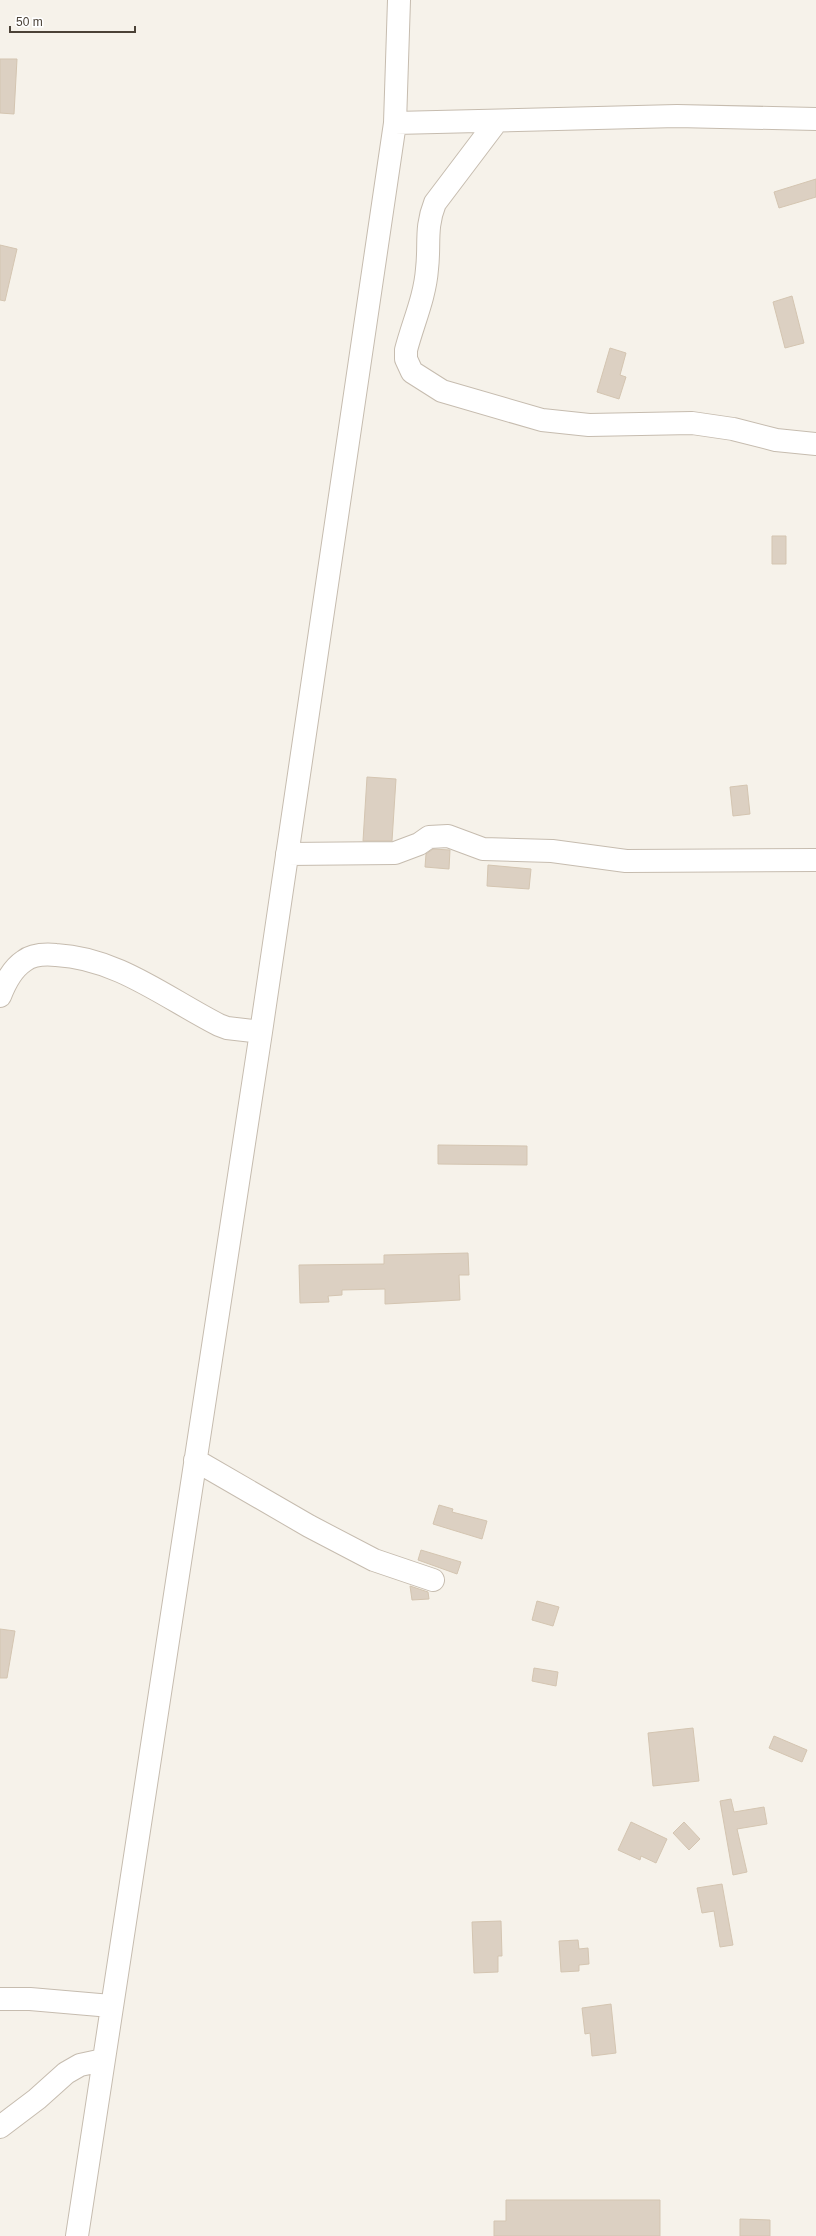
<svg xmlns="http://www.w3.org/2000/svg" width="816" height="2236" viewBox="0 0 816 2236" font-family="Arial,sans-serif">
	<style>
		.building { fill: #dcd0c2; stroke: #d4c5b1 }
		.lines { fill: none; stroke-linecap: round; stroke-linejoin: round }
		.minor-casing { stroke: #c6bcaf; stroke-width: 24 }
		.minor { stroke: #fff; stroke-width: 22 }
	</style>
	<rect width="100%" height="100%" fill="#f6f2ea"/>
	<!-- building -->
	<path class="building" d="M 0,59 L 17,59 L 14,114 L 0,113 Z
		M 816,179 L 816,197 L 779,208 L 774,192 Z
		M 0,245 L 17,249 L 5,301 L 0,300 Z
		M 792,296 L 804,343 L 785,348 L 773,302 Z
		M 610,348 L 626,353 L 620,375 L 626,377 L 619,399 L 597,392 Z
		M 772,536 L 786,536 L 786,564 L 772,564 Z
		M 367,777 L 396,779 L 392,841 L 363,841 Z
		M 747,785 L 750,814 L 733,816 L 730,787 Z
		M 433,849 L 450,850 L 449,869 L 425,867 L 426,854 Z
		M 488,865 L 531,869 L 529,889 L 487,886 Z
		M 438,1145 L 527,1146 L 527,1165 L 438,1164 Z
		M 468,1253 L 469,1275 L 459,1275 L 460,1300 L 385,1304 L 385,1289 L 342,1290 L 342,1295 L 328,1296 L 329,1302 L 300,1303 L 299,1265 L 384,1264 L 384,1255 Z
		M 439,1505 L 453,1509 L 452,1512 L 487,1521 L 482,1539 L 433,1524 Z
		M 421,1550 L 461,1562 L 457,1574 L 418,1560 Z
		M 410,1586 L 428,1592 L 429,1599 L 412,1600 Z
		M 537,1601 L 559,1607 L 553,1626 L 532,1620 Z
		M 0,1629 L 15,1631 L 7,1678 L 0,1678 Z
		M 534,1668 L 558,1672 L 556,1686 L 532,1681 Z
		M 693,1728 L 699,1781 L 653,1786 L 648,1733 Z
		M 774,1736 L 807,1750 L 802,1762 L 769,1748 Z
		M 731,1799 L 734,1812 L 764,1807 L 767,1824 L 737,1829 L 747,1872 L 733,1875 L 720,1801 Z
		M 631,1822 L 667,1839 L 656,1863 L 641,1856 L 640,1860 L 618,1850 Z
		M 684,1822 L 700,1839 L 689,1850 L 673,1833 Z
		M 722,1884 L 733,1945 L 720,1947 L 714,1911 L 702,1913 L 697,1888 Z
		M 501,1921 L 502,1956 L 498,1956 L 498,1972 L 474,1973 L 472,1922 Z
		M 578,1940 L 579,1949 L 588,1948 L 589,1964 L 579,1965 L 579,1971 L 561,1972 L 559,1941 Z
		M 611,2004 L 616,2053 L 592,2056 L 590,2033 L 585,2034 L 582,2008 Z
		M 506,2200 L 660,2200 L 660,2236 L 494,2236 L 494,2221 L 506,2221 Z
		M 740,2219 L 770,2220 L 770,2236 L 740,2236 Z"/>
	<g class="lines">
		<!-- minor casing -->
		<g class="minor-casing">
			<path id="minor" d="M 497,121 L 435,203 C 425,228 430,244 427,269 C 425,297 413,323 406,350 L 406,359 L 412,372 L 442,391 L 542,420 L 589,425 L 692,423 L 733,429 L 776,440 L 816,444
				M 395,123 L 677,116 L 816,119
				M 287,854 L 395,853 L 419,844 L 429,837 L 448,836 L 483,849 L 552,851 L 626,861 L 816,860
				M 0,996 C 5,983 12,969 24,961 C 33,954 45,954 56,955 C 117,958 166,998 219,1025 L 227,1028 L 261,1032
				M 195,1460 L 309,1526 L 374,1560 L 433,1580
				M 0,1999 L 30,1999 L 111,2006
				M 0,2127 L 37,2099 L 66,2073 L 80,2065 L 103,2060
				M 77,2236 L 261,1032 L 395,123 L 399,0"/>
		</g>
		<!-- minor -->
		<use href="#minor" class="minor"/>
	</g>
	<!-- scale -->
	<path d="M10 26v6h125v-6" fill="none" stroke="#4b4237" stroke-width="2"/>
	<text x="16" y="26" font-size="12" fill="#4b4237" stroke="#ffffff" stroke-width="3" paint-order="stroke">50 m</text>
</svg>
